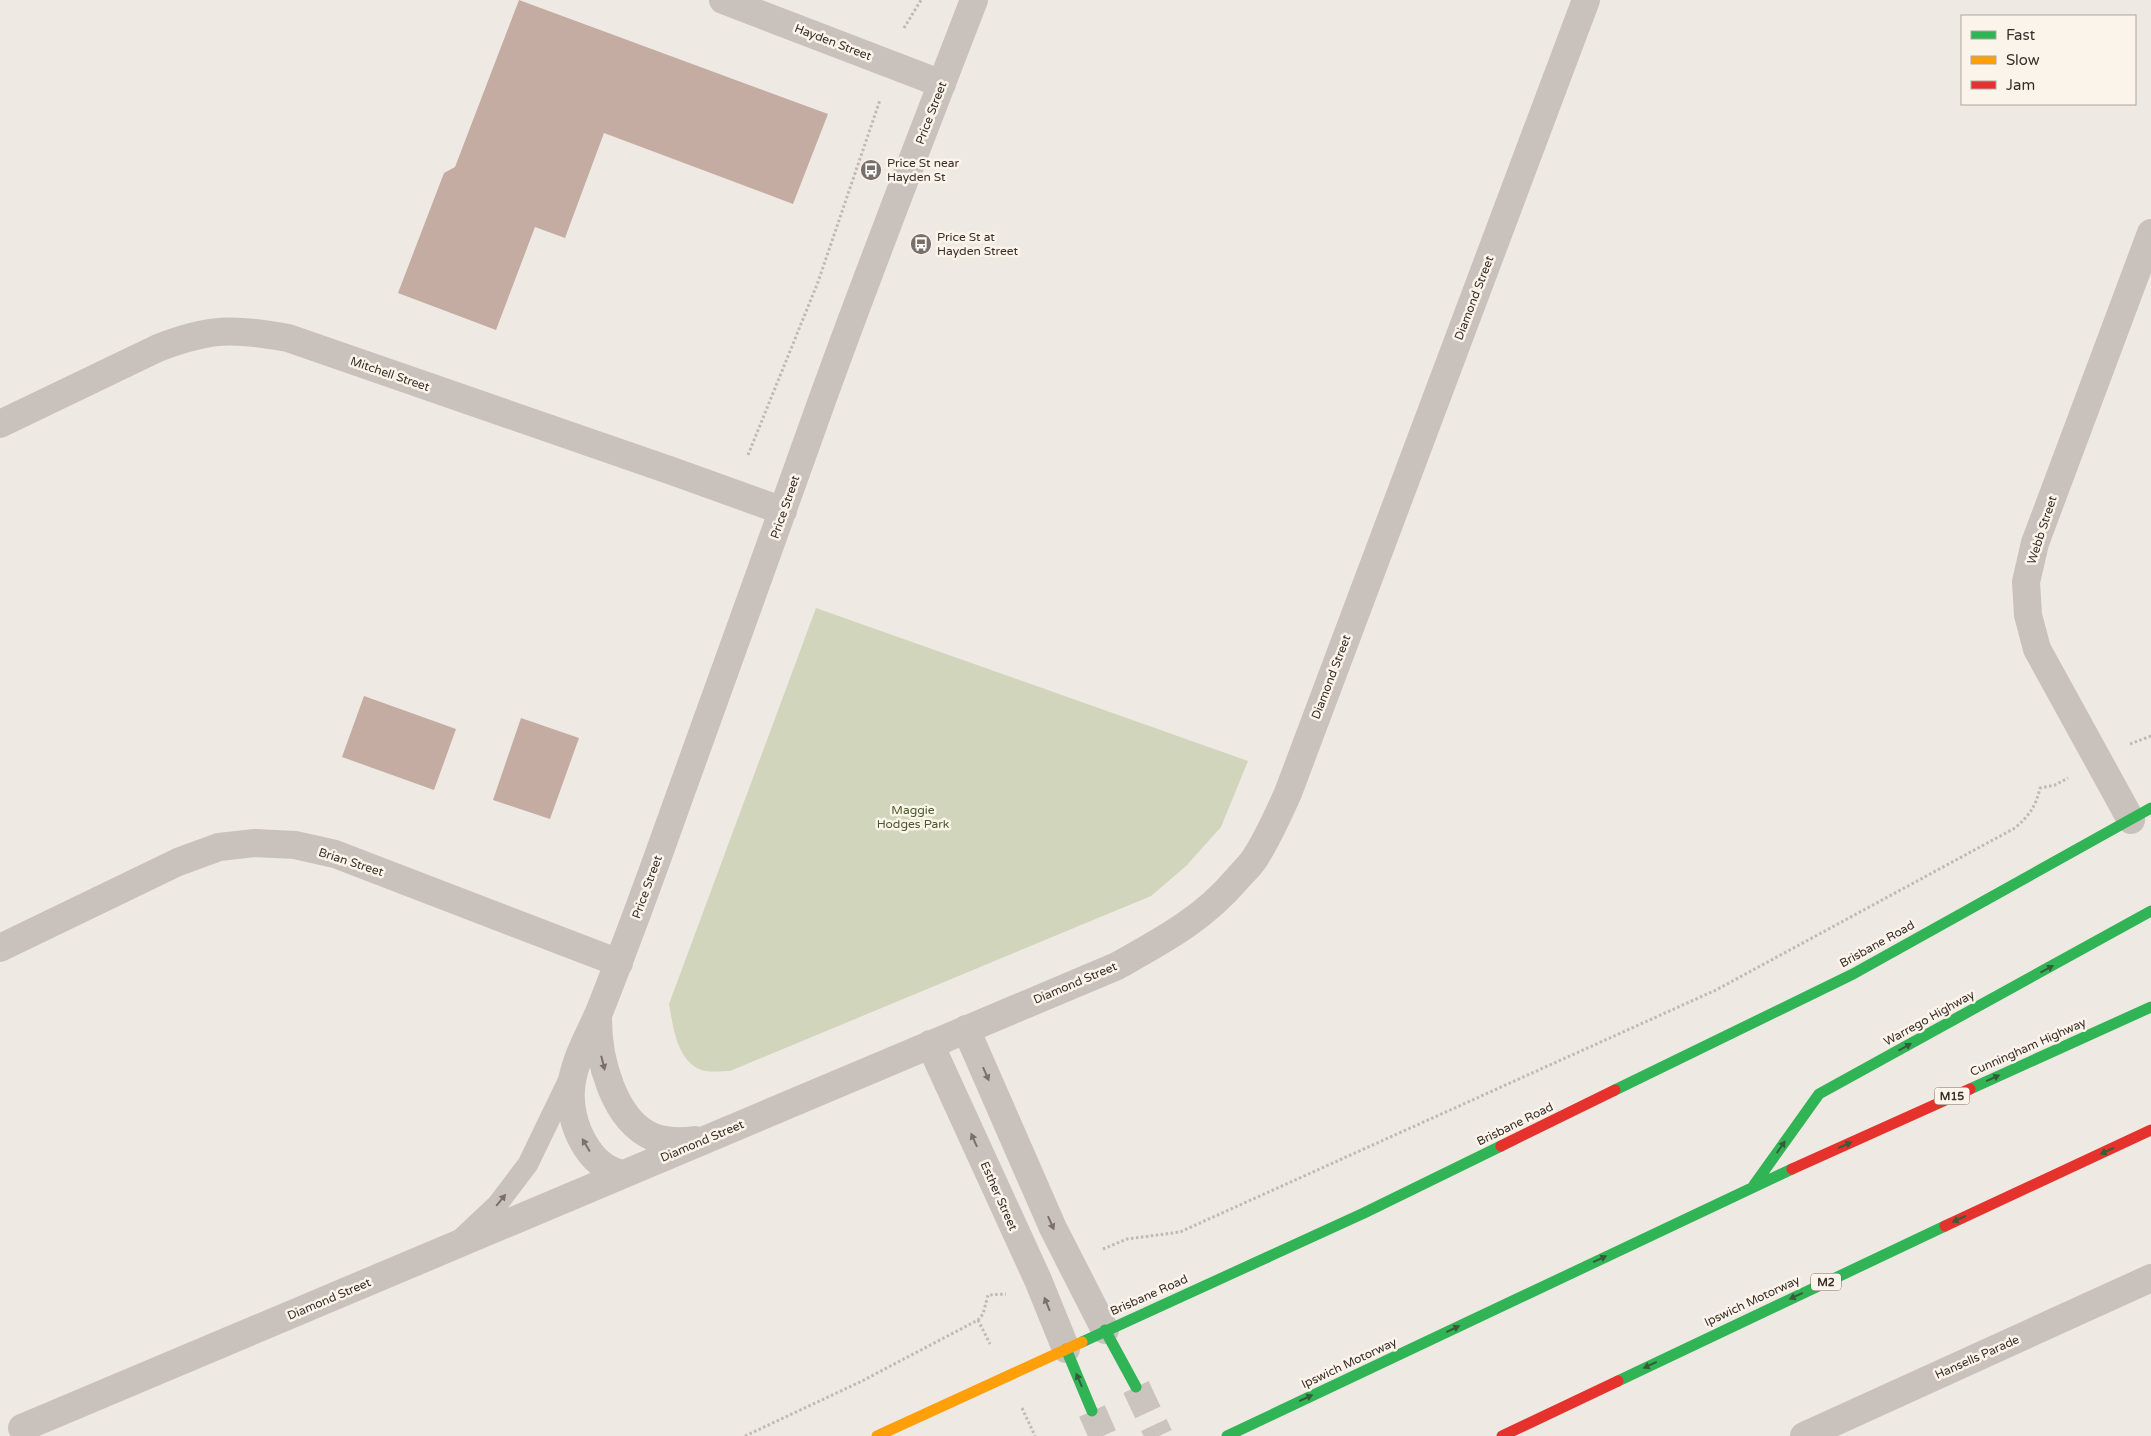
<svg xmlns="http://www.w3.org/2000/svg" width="2151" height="1436" viewBox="0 0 2151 1436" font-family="'Varela Round',sans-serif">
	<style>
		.green { fill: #d0d5bb }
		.building { fill: #c4aca3 }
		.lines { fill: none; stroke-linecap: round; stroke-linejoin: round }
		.secondary-tunnel { stroke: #cbc4be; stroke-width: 28; stroke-dasharray: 28 14; stroke-linecap: butt }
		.path { stroke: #c1bab4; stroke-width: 3; stroke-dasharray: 2.5 2.5; stroke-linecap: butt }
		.lane { stroke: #c9c1bb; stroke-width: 21 }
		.street { stroke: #c9c1bb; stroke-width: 28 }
		.fast { stroke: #30b455; stroke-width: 11 }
		.slow { stroke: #ff9f0a; stroke-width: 11 }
		.jam { stroke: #e5322d; stroke-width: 11 }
		.oneway { fill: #365d38 }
		.oneway2 { fill: #7a706b }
		.labels { text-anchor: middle; stroke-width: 5; stroke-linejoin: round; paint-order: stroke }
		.shield { fill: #fbf4ea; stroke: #746963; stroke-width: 1 }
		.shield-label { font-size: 11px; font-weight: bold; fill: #3a2e29 }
		.street-label { font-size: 12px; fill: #3a2e29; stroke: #fbf4ea }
		.poi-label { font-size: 12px; fill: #3a2e29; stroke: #fbf4ea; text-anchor: start }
		.park-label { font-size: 12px; fill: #495b2a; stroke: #fbf4ea }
	</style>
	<rect width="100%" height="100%" fill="#efe9e3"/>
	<!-- green -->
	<path class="green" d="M 816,608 L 1248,761 L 1221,827 L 1186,866 L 1151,896 L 730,1071 C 722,1071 706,1073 699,1069 C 676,1058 673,1025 669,1004 Z"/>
	<!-- building -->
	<path class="building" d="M 519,0 L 828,114 L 793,204 L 604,133 L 565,238 L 535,227 L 496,330 L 398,293 L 444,173 L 455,167 Z
		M 364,696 L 456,729 L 434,790 L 342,757 Z
		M 521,718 L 579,738 L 550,819 L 493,800 Z"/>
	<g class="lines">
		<!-- secondary-tunnel -->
		<path class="secondary-tunnel" d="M 1136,1387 L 1159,1436
			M 1092,1411 L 1103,1436"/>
		<!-- path -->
		<path class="path" d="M 904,28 L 921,0
			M 748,455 L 818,282 L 880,100
			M 2130,744 L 2151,736
			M 1103,1249 L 1127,1239 L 1180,1232 L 1716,990 L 2015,828 C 2029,816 2036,806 2040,788 L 2055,785 L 2068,778
			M 978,1320 L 990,1344
			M 1022,1408 L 1035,1436
			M 745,1436 L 860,1382 L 978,1320 L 983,1314 L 988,1295 L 1006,1294"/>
		<!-- lane -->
		<path class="lane" d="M 463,1237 L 497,1205 L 528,1164 L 570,1077"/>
		<!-- street -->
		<path class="street" d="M 723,0 L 942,84
			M 0,424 L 158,348 C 209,328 234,328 288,338 L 672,471 L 783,511
			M 2131,820 L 2037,649 L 2028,615 L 2026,582 L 2035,543 L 2151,233
			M 0,948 L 178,862 L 219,847 L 255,843 L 295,845 L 335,854 L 619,963
			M 598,1019 C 598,1058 613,1120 653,1137 C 667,1142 681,1142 695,1140
			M 966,1029 L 1053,1228 L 1105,1330
			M 930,1044 L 1038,1280 L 1066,1349
			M 623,1174 C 588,1168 568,1121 571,1089 C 573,1060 592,1031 602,1005 C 626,944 649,882 671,820 C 722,682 770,544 820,406 C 869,270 922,135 974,0
			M 22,1428 L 1117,966 C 1163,940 1202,920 1237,879 C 1243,872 1250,866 1255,858 C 1268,838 1278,815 1288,793 L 1586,0
			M 1804,1436 L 2151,1278"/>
		<!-- fast -->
		<path class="fast" d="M 1970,1089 L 2151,1007
			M 1615,1090 L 1853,974 L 2151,808
			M 1754,1185 L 1819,1094 L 2151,911
			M 1105,1330 L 1136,1387
			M 1082,1342 L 1364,1213 L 1501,1146
			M 1066,1349 L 1092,1411
			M 1618,1381 L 1945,1226
			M 1227,1436 L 1792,1169"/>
		<!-- slow -->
		<path class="slow" d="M 877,1436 L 1082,1342"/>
		<!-- jam -->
		<path class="jam" d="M 1501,1146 L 1615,1090
			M 1792,1169 L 1970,1089
			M 1945,1226 L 2151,1130
			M 1502,1436 L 1618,1381"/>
	</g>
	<!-- one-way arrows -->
	<defs><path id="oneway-solid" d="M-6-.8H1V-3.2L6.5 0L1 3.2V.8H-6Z" transform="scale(1.25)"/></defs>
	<g class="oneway">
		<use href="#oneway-solid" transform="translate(2047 969) rotate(-29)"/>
		<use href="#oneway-solid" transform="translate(1905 1047) rotate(-29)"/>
		<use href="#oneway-solid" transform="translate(1993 1078) rotate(-24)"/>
		<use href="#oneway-solid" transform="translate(1845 1145) rotate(-24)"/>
		<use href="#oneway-solid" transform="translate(1781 1147) rotate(-55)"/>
		<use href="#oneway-solid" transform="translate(2107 1151) rotate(155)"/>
		<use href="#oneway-solid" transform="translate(1959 1219) rotate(155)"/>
		<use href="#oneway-solid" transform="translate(1600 1259) rotate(-25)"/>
		<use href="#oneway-solid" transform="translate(1796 1296) rotate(155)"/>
		<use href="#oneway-solid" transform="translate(1453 1329) rotate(-25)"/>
		<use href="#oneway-solid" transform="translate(1650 1365) rotate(155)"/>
		<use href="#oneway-solid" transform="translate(1079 1380) rotate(-113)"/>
		<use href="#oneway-solid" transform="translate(1306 1398) rotate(-25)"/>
	</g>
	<g class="oneway2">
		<use href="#oneway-solid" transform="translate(603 1063) rotate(76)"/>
		<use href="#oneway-solid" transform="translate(986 1074) rotate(66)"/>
		<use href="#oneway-solid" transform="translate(974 1140) rotate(-114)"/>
		<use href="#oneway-solid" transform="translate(586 1145) rotate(-121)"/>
		<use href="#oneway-solid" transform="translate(501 1200) rotate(-51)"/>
		<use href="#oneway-solid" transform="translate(1051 1223) rotate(66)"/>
		<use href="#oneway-solid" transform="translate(1047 1304) rotate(-112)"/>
	</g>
	<!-- icons -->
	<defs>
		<g id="bus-disc" transform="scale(1.125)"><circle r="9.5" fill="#796f6a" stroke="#fbf4ea"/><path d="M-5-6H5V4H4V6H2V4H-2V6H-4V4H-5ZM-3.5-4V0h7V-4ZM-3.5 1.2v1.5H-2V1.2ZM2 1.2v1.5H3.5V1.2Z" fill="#fff"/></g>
	</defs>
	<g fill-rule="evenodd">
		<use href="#bus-disc" x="871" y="170"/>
		<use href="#bus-disc" x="921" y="244"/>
	</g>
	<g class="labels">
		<!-- shield labels -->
		<g class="shield">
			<rect x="1934.5" y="1087.5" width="35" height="17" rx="4"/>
			<rect x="1811" y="1273.5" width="30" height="17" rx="4"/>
		</g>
		<g class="shield-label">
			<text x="1952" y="1100">M15</text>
			<text x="1826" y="1286">M2</text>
		</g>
		<!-- street labels -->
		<g class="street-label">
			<text transform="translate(833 42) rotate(21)" y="4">Hayden Street</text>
			<text transform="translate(931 113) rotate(-69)" y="4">Price Street</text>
			<text transform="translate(1474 298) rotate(-69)" y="4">Diamond Street</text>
			<text transform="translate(390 374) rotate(19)" y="4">Mitchell Street</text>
			<text transform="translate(785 507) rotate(-71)" y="4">Price Street</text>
			<text transform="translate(2042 530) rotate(-72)" y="4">Webb Street</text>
			<text transform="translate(1331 677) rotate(-69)" y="4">Diamond Street</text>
			<text transform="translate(351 862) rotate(18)" y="4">Brian Street</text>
			<text transform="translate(647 887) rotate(-70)" y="4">Price Street</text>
			<text transform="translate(1877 944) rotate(-29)" y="4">Brisbane Road</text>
			<text transform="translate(1075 983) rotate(-23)" y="4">Diamond Street</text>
			<text transform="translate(1929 1018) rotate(-29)" y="4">Warrego Highway</text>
			<text transform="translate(2028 1047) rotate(-24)" y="4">Cunningham Highway</text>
			<text transform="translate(1515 1124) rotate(-26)" y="4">Brisbane Road</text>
			<text transform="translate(702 1141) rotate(-23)" y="4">Diamond Street</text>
			<text transform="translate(999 1196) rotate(66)" y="4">Esther Street</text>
			<text transform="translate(1149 1295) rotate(-24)" y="4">Brisbane Road</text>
			<text transform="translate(329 1299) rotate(-23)" y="4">Diamond Street</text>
			<text transform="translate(1752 1301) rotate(-25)" y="4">Ipswich Motorway</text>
			<text transform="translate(1977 1357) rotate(-24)" y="4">Hansells Parade</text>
			<text transform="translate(1349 1363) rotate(-25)" y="4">Ipswich Motorway</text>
		</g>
		<!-- poi labels -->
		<g class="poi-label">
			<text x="887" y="167">Price St near<tspan x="887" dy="14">Hayden St</tspan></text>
			<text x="937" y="241">Price St at<tspan x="937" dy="14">Hayden Street</tspan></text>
		</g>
		<!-- park labels -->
		<g class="park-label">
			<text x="913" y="814">Maggie<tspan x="913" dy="14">Hodges Park</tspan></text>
		</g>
	</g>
	<!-- legend -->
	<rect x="1961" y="15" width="175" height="90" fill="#fbf4ea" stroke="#aea59d"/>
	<rect x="1971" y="31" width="25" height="8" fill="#30b455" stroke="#aea59d"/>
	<text x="2006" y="40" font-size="15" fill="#3a2e29">Fast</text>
	<rect x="1971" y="56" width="25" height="8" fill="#ff9f0a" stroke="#aea59d"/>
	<text x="2006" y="65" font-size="15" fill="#3a2e29">Slow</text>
	<rect x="1971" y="81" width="25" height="8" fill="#e5322d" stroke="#aea59d"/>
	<text x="2006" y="90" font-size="15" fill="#3a2e29">Jam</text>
</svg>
